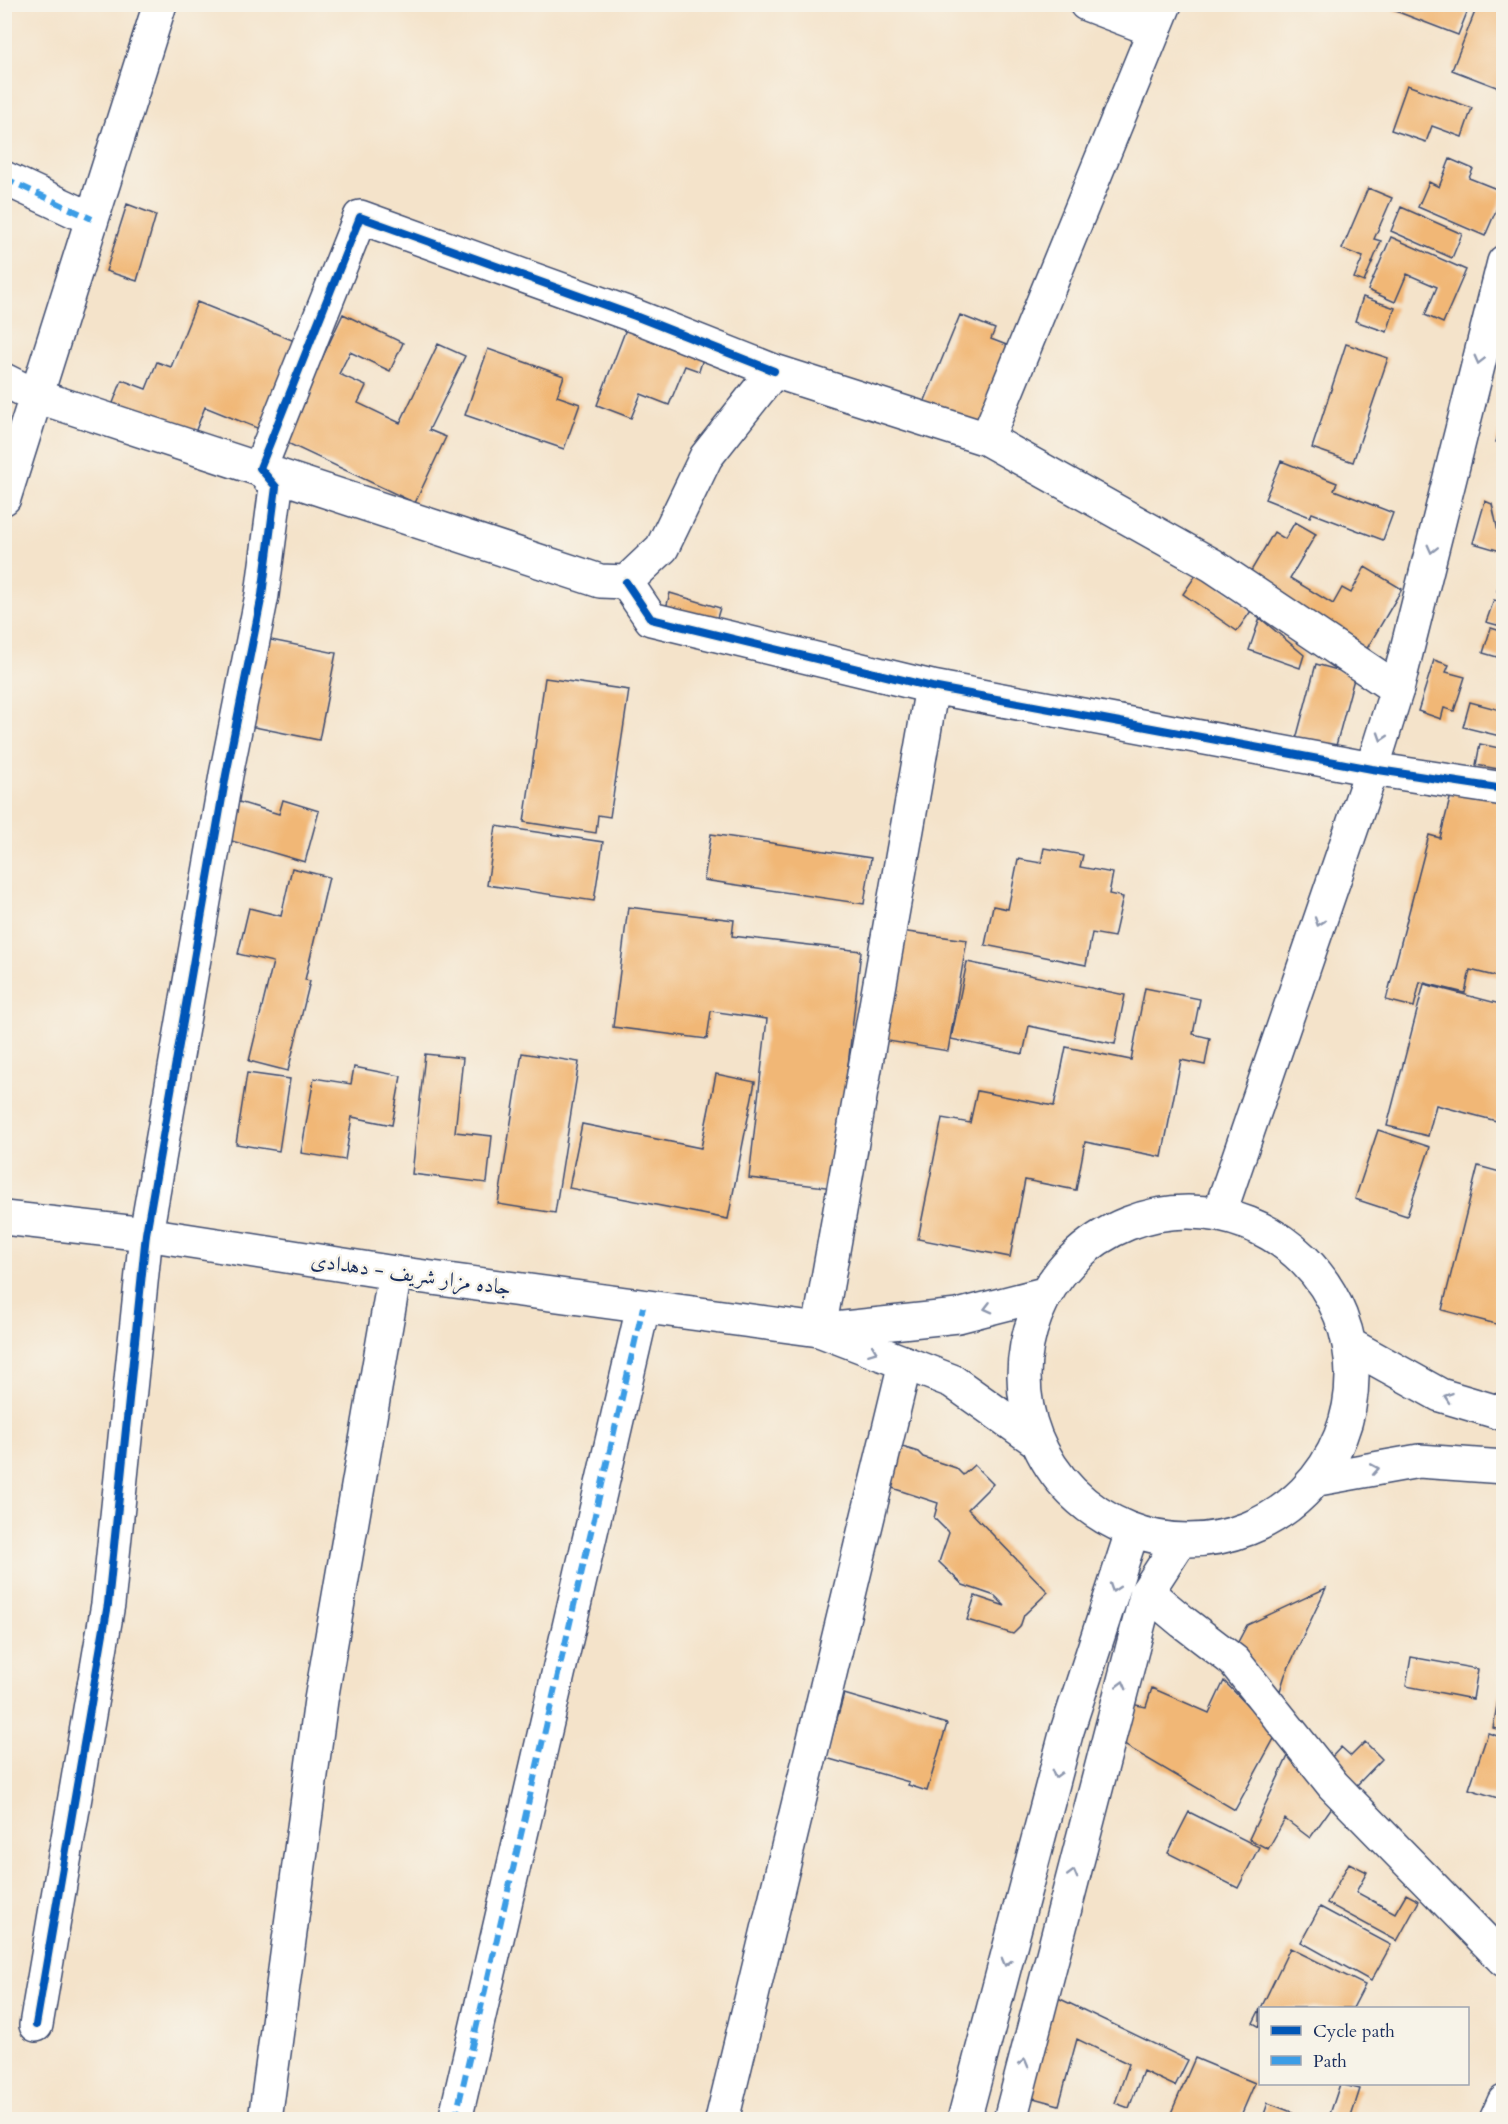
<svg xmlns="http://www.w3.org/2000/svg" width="1508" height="2124" viewBox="0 0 1508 2124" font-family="Cardo,Amiri,serif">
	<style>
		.building { fill: #f1b776 }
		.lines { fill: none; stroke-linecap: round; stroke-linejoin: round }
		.street-casing { stroke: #3c4a6e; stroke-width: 36 }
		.primary-casing { stroke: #3c4a6e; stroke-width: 36 }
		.street { stroke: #fff; stroke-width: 33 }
		.primary { stroke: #fff; stroke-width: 33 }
		.quiet { stroke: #3b9de6; stroke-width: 6; stroke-dasharray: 12 6; stroke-linecap: butt }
		.cycleway-casing { stroke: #f7f3e8; stroke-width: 11 }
		.cycleway { stroke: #0057b8; stroke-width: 8 }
		.oneway { stroke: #8d97ae }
		.labels { text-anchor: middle; stroke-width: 5; stroke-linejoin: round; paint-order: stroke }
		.street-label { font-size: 21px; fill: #1b2f5e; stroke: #f7f3e8 }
	</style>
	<rect width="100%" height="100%" fill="#f7f3e8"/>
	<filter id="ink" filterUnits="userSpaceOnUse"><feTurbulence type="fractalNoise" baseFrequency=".0167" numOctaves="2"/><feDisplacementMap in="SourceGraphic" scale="12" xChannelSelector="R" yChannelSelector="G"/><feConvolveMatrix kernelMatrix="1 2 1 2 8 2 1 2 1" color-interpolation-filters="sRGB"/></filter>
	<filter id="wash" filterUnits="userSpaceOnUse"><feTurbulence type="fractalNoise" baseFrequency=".008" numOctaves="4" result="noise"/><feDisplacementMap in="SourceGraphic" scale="24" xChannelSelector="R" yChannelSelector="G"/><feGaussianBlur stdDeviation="1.35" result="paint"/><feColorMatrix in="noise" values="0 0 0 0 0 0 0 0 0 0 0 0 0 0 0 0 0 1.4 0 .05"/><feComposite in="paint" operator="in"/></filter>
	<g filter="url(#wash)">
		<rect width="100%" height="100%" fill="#f4e3ca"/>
		<g id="blocks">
			<!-- building -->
			<path class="building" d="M 1478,4 L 1504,4 L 1504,90 L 1452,70 Z
				M 1395,5 L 1470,5 L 1458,35 L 1393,10 Z
				M 1407,85 L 1472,108 L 1462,137 L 1432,126 L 1426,142 L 1391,130 Z
				M 1450,159 L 1473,169 L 1469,178 L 1504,192 L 1485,236 L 1418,207 L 1429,182 L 1439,187 Z
				M 1368,188 L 1392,198 L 1374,239 L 1381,241 L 1364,282 L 1354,278 L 1363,257 L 1342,249 Z
				M 127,204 L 156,215 L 137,281 L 106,271 Z
				M 1401,207 L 1462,234 L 1452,258 L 1391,231 Z
				M 1391,237 L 1466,270 L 1443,323 L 1425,315 L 1437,287 L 1407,274 L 1395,302 L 1368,290 Z
				M 1363,297 L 1395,308 L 1387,332 L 1355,321 Z
				M 197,302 L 302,344 L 267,432 L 205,407 L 194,435 L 113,403 L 122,380 L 146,389 L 157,362 L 171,367 Z
				M 343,314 L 403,343 L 390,371 L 350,352 L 339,374 L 366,386 L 358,403 L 400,423 L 438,344 L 465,356 L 429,430 L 446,437 L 415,503 L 283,441 Z
				M 960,315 L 995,329 L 991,339 L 1022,351 L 988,437 L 921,410 Z
				M 629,321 L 706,350 L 699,371 L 685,366 L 669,405 L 641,394 L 631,418 L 597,405 Z
				M 1346,344 L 1388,358 L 1353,462 L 1312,448 Z
				M 488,349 L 564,376 L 557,396 L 580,404 L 564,449 L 465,415 Z
				M 1503,419 L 1504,420 L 1504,444 L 1496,442 Z
				M 1281,461 L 1337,483 L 1334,490 L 1393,513 L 1383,540 L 1312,513 L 1310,517 L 1265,499 Z
				M 1485,501 L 1492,504 L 1499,536 L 1504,538 L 1504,552 L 1473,543 Z
				M 1295,522 L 1316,534 L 1290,578 L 1333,604 L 1342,588 L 1351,593 L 1365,567 L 1402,589 L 1365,652 L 1245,581 L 1274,532 L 1285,539 Z
				M 1200,569 L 1251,611 L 1237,631 L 1183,594 Z
				M 1503,571 L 1504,572 L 1504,593 L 1497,591 Z
				M 670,593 L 720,608 L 713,631 L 664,616 Z
				M 1494,600 L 1504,603 L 1504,627 L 1486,622 Z
				M 1260,618 L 1304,655 L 1300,668 L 1249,650 Z
				M 1491,628 L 1504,632 L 1504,659 L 1483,653 Z
				M 256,637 L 336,653 L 319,740 L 239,724 Z
				M 1434,660 L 1449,665 L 1446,672 L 1465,677 L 1454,711 L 1444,708 L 1441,719 L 1418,711 Z
				M 1316,664 L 1355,675 L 1334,753 L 1295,743 Z
				M 545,678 L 629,690 L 610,817 L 598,815 L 596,833 L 524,822 Z
				M 1470,702 L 1504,711 L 1504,737 L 1463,727 Z
				M 1480,744 L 1504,749 L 1504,770 L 1476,765 Z
				M 1453,787 L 1504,800 L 1502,852 L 1504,852 L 1504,954 L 1498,977 L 1470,970 L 1465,993 L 1420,982 L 1414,1007 L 1386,1000 L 1429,835 L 1440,838 Z
				M 229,799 L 279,814 L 283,800 L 319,811 L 305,862 L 218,837 Z
				M 496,826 L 603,842 L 594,901 L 487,885 Z
				M 711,834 L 871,858 L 864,904 L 704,880 Z
				M 1044,848 L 1083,855 L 1080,867 L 1113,873 L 1109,894 L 1123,897 L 1114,937 L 1092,933 L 1086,965 L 985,945 L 993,906 L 1008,909 L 1018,859 L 1041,863 Z
				M 292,868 L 329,877 L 305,980 L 310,981 L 288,1071 L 249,1061 L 273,962 L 238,954 L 249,908 L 281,916 Z
				M 628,907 L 734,920 L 732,936 L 861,951 L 834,1188 L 749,1178 L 767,1019 L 711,1011 L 707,1039 L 613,1027 Z
				M 900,931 L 967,940 L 948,1051 L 882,1040 Z
				M 967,962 L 1125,995 L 1115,1044 L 1029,1026 L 1023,1054 L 951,1039 Z
				M 1424,984 L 1504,1005 L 1504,1123 L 1436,1105 L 1428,1136 L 1387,1126 Z
				M 1145,988 L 1200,999 L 1193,1034 L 1210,1038 L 1205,1065 L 1181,1060 L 1162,1157 L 1085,1142 L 1076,1190 L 1025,1180 L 1010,1257 L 918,1239 L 942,1118 L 970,1123 L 977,1091 L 1054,1106 L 1066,1047 L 1131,1060 Z
				M 522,1053 L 579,1062 L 555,1213 L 498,1204 Z
				M 425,1054 L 463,1058 L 455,1132 L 492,1136 L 487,1183 L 412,1174 Z
				M 354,1067 L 401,1076 L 392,1125 L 352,1117 L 345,1160 L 301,1153 L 314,1078 L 351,1084 Z
				M 247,1073 L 290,1079 L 279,1151 L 236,1144 Z
				M 716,1074 L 755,1082 L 728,1219 L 569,1188 L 582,1124 L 701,1148 Z
				M 1378,1130 L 1430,1147 L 1407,1216 L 1355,1199 Z
				M 1478,1166 L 1504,1173 L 1504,1326 L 1442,1310 Z
				M 893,1444 L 918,1452 L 923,1457 L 956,1468 L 963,1475 L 974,1465 L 993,1484 L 968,1509 L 1048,1592 L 1024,1615 L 1020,1627 L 1013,1634 L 967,1620 L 975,1596 L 1005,1606 L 995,1596 L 963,1585 L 939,1562 L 949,1533 L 934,1518 L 938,1503 L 880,1484 Z
				M 1326,1588 L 1285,1675 L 1280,1691 L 1237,1644 L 1247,1625 Z
				M 1411,1657 L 1478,1669 L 1473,1699 L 1406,1686 Z
				M 1224,1681 L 1276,1735 L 1235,1810 L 1119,1742 L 1131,1704 L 1146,1707 L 1152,1688 L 1209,1713 Z
				M 1500,1689 L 1504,1690 L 1504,1731 L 1493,1728 Z
				M 844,1694 L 947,1724 L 927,1791 L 908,1785 L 909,1782 L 826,1758 Z
				M 1488,1733 L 1504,1738 L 1504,1800 L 1469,1789 Z
				M 1365,1742 L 1382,1759 L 1356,1786 L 1329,1760 L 1341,1747 L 1351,1756 Z
				M 1290,1752 L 1332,1807 L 1310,1838 L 1285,1819 L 1268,1849 L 1249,1839 Z
				M 1189,1812 L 1259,1847 L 1238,1888 L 1168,1853 Z
				M 1349,1863 L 1367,1872 L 1356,1892 L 1395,1913 L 1406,1894 L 1419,1901 L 1397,1941 L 1327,1903 Z
				M 1320,1907 L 1391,1945 L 1371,1981 L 1301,1942 Z
				M 1290,1948 L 1365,1985 L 1353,2008 L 1261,2008 Z
				M 1054,1996 L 1188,2060 L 1175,2086 L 1143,2071 L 1129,2108 L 1115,2103 L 1129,2064 L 1077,2039 L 1059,2105 L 1026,2096 Z
				M 1260,2009 L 1260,2027 L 1253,2023 Z
				M 1195,2058 L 1255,2083 L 1239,2120 L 1168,2120 Z
				M 1340,2084 L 1360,2089 L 1350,2120 L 1328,2120 Z
				M 1268,2103 L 1310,2119 L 1310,2120 L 1262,2120 Z"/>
		</g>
	</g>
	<g filter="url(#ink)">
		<use href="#blocks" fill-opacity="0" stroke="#3c4a6e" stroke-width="1.5"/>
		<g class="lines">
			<!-- street casing -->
			<g class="street-casing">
				<path id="street" d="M 1086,4 L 1154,30
					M 4,178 L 92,219
					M 4,380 L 36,396 L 600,581 L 626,582 L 662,548 L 706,457 L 774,371 L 987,439 L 1212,565 L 1397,689
					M 987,439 L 1165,4
					M 4,498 L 160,4
					M 626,582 L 651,619 L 932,687 L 1372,769 L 1504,789
					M 819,1330 L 932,687
					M 1147,1592 L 1183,1622 L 1234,1661 L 1333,1785 L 1504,1960
					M 36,2025 L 108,1604 L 146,1234 L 226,775 L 262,595 L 276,487 L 260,468 L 360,217 L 635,316 L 774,371
					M 265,2120 L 321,1700 L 395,1273
					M 455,2120 L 643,1307
					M 722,2120 L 905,1363
					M 1496,2120 L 1504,2102"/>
			</g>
			<!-- primary casing -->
			<g class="primary-casing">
				<path id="primary" d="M1024 1376a164 164 0 1 1 328 0a164 164 0 1 1-328 0Z
					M 1219,1215 L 1372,769 L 1397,689 L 1504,262
					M 4,1218 L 146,1234 L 395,1273 L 819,1330 L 952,1381 L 1035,1440
					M 825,1330 L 958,1316 L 1044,1294
					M 1350,1345 L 1440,1395 L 1504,1414
					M 1318,1479 L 1419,1461 L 1504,1467
					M 964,2120 L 1066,1734 L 1132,1532
					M 1010,2120 L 1147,1592 L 1180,1541"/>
			</g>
			<!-- street -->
			<use href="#street" class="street"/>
			<!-- primary -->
			<use href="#primary" class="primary"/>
			<!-- quiet -->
			<path class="quiet" d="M 4,178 L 92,219
				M 455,2120 L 643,1307"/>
			<!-- cycleway casing -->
			<g class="cycleway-casing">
				<path id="cycleway" d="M 626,582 L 651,619 L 932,687 L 1372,769 L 1504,789
					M 36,2025 L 108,1604 L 146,1234 L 226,775 L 262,595 L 276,487 L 260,468 L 360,217 L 635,316 L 774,371"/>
			</g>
			<!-- cycleway -->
			<use href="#cycleway" class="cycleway"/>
		</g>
		<!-- one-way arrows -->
		<defs><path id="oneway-chevron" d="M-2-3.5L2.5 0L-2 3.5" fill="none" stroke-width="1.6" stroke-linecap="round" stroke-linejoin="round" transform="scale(1.5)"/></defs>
		<g class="oneway">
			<use href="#oneway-chevron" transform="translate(1479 360) rotate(104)"/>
			<use href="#oneway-chevron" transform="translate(1432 549) rotate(104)"/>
			<use href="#oneway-chevron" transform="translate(1382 737) rotate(108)"/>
			<use href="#oneway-chevron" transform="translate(1319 922) rotate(109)"/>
			<use href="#oneway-chevron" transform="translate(988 1308) rotate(166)"/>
			<use href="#oneway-chevron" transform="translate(873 1351) rotate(21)"/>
			<use href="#oneway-chevron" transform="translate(1448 1397) rotate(-161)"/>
			<use href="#oneway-chevron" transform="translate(1375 1469) rotate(-10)"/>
			<use href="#oneway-chevron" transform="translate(1114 1588) rotate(108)"/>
			<use href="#oneway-chevron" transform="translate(1122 1685) rotate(-75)"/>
			<use href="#oneway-chevron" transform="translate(1056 1774) rotate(105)"/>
			<use href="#oneway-chevron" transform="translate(1073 1874) rotate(-75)"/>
			<use href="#oneway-chevron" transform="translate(1006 1962) rotate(105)"/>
			<use href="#oneway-chevron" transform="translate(1024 2063) rotate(-75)"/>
		</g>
	</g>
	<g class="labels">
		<!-- street labels -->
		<g class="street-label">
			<text transform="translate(411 1274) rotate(8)" y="7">جاده مزار شریف - دهدادی</text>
		</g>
	</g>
	<!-- margin -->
	<rect width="1508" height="2124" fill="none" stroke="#f7f3e8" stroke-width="24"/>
	<!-- legend -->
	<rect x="1259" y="2007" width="210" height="78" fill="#f7f3e8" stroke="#9fa5b1" stroke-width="1.5"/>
	<rect x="1271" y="2026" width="30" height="9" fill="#0057b8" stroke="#9fa5b1" stroke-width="1.5"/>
	<text x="1313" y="2037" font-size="18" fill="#1b2f5e">Cycle path</text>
	<rect x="1271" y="2056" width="30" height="9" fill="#3b9de6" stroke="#9fa5b1" stroke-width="1.5"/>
	<text x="1313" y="2067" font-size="18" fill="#1b2f5e">Path</text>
</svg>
